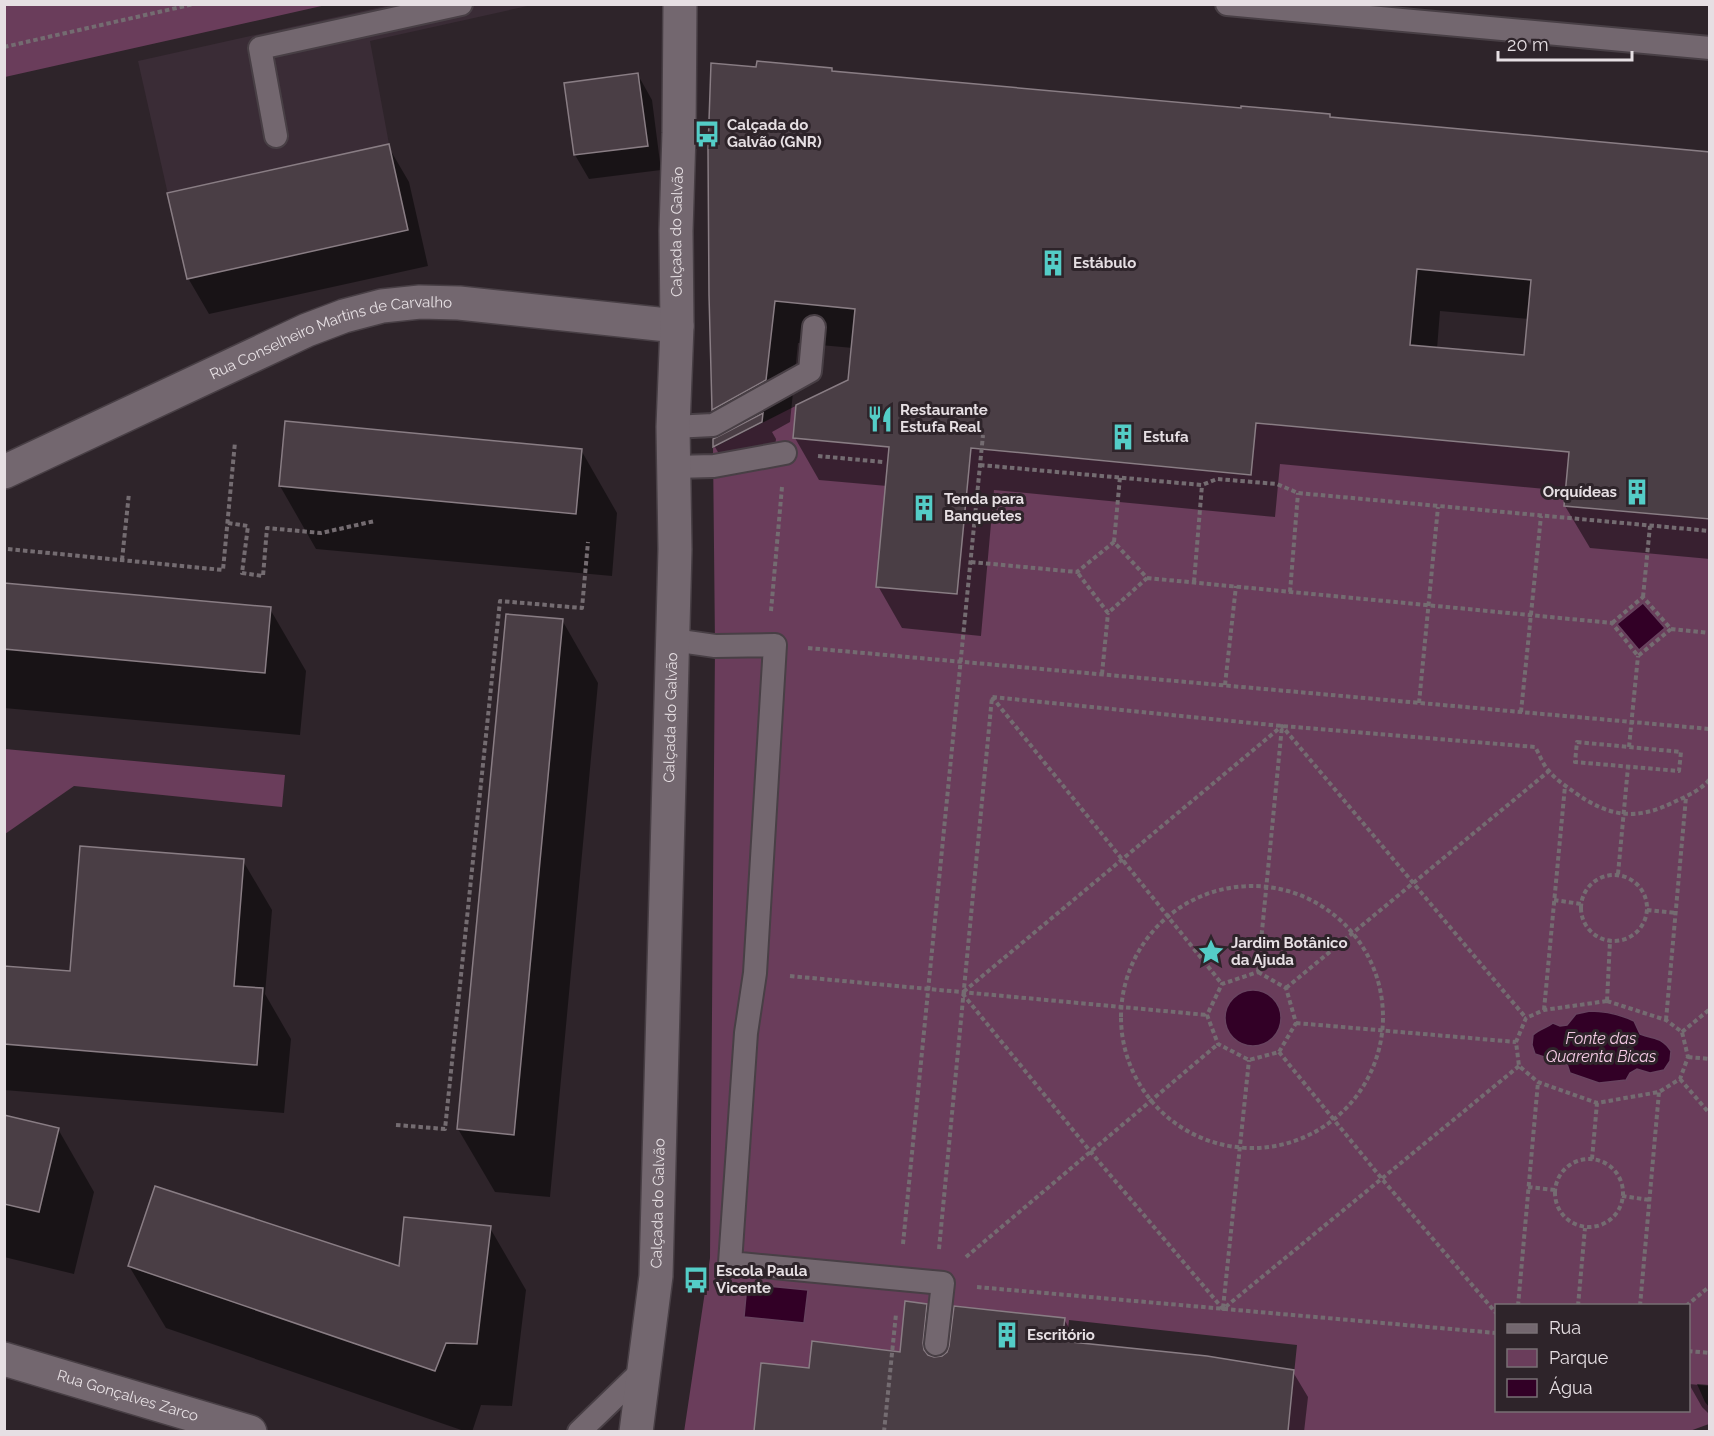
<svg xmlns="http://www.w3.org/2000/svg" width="1714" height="1436" viewBox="0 0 1714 1436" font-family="Raleway,sans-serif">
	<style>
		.built { fill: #3a2c36 }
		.green { fill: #6a3d5b; fill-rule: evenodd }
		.water { fill: #320026; stroke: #68435f; stroke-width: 1.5 }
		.shadow { fill: #0007; fill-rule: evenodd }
		.building { fill: #4a3e45; stroke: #897d84; stroke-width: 1.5; fill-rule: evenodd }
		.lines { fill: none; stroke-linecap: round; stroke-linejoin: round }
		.lane-casing { stroke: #483f45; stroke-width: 26 }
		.street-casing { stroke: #483f45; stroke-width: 36 }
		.path { stroke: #746c71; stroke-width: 4; stroke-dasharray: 4.5 3; stroke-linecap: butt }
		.lane { stroke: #73676f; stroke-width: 22 }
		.street { stroke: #73676f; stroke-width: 33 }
		.labels { text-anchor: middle; stroke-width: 6; stroke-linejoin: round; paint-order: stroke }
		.poi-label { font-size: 15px; font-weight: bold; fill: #e6dfe3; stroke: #2e242a; text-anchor: start }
		.street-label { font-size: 15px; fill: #e6dfe3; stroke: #2e242a }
		.water-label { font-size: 16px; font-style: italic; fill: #f5cae5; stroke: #2e242a }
	</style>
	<rect width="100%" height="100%" fill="#2e242a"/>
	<!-- built -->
	<path class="built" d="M 390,5 L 532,5 L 370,41 L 389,144 L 408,230 L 187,279 L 138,61 Z"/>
	<!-- green -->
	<path class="green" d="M 5,4 L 326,4 L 326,5 L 5,77 Z
		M 839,384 L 1709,465 L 1709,1385 L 1697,1384 L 1705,1402 L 1709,1407 L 1709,1424 L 1687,1432 L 1288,1431 L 1297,1345 L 1069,1320 L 1057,1431 L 684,1432 L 710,1258 L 715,646 L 713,448 ZM 1496,1306 L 1688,1306 L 1688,1410 L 1496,1410 Z
		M 5,749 L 285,775 L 282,807 L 74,786 L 5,834 Z"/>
	<!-- water -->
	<path class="water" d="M 1643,603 L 1665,628 L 1639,650 L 1617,624 Z
		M1225 1018a28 28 0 1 1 56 0a28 28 0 1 1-56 0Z
		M 1590,1011 C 1607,1011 1619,1014 1634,1021 L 1640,1034 C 1654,1040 1661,1036 1671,1051 L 1670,1061 L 1664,1070 L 1650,1073 L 1637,1069 L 1630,1073 L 1626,1080 L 1599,1083 L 1570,1073 L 1567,1064 L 1562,1060 L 1548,1061 L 1544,1057 L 1535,1054 L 1532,1045 L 1533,1035 C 1540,1028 1547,1028 1553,1023 L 1560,1026 L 1567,1025 L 1576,1014 Z
		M 747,1284 L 808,1290 L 804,1323 L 744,1317 Z"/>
	<!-- shadow -->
	<path class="shadow" d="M 833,73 L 1242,110 L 1329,115 L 1332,119 L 1710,154 L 1710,559 L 1590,548 L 1565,506 L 1567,491 L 1280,464 L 1275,517 L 994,490 L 981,636 L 902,628 L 878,586 L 887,486 L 819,480 L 795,438 L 849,381 L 853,348 L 798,343 L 790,422 L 772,432 L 776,439 L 775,447 L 729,471 L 715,447 L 715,439 L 727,433 L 714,409 L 710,294 ZM 1440,311 L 1529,319 L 1525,357 L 1437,349 Z
		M 638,75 L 652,100 L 661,170 L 589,179 L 575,155 Z
		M 388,146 L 409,182 L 428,266 L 209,314 L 188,278 Z
		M 581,450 L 617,513 L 612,576 L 316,549 L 280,486 Z
		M 4,584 L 270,609 L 306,671 L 300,735 L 4,708 Z
		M 562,620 L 598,683 L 550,1197 L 495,1192 L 458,1129 Z
		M 243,861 L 272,910 L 265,994 L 291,1039 L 284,1113 L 4,1090 L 4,967 L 71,973 Z
		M 4,1117 L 58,1129 L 94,1192 L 74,1274 L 4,1257 Z
		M 490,1228 L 526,1290 L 512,1406 L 481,1405 L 472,1432 L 467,1432 L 166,1328 L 129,1266 L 400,1268 Z
		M 926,1305 L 941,1330 L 938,1358 L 1064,1319 L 1078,1344 L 1293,1372 L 1308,1397 L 1304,1432 L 756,1432 L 762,1365 L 811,1370 L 902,1353 Z
		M 1689,1384 L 1710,1386 L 1710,1415 L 1702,1407 Z"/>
	<!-- building -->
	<path class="building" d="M 757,61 L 832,68 L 832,71 L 1241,108 L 1241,106 L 1330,114 L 1330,117 L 1710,152 L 1710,519 L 1564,506 L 1569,452 L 1256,423 L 1251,475 L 971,448 L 957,594 L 876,587 L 889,447 L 793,438 L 796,405 L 848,380 L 855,309 L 775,301 L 766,380 L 712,410 L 709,295 L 708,149 L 711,63 L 756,67 ZM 1417,269 L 1531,280 L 1524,355 L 1410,345 Z
		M 638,73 L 648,146 L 574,155 L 564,83 Z
		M 389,144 L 408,230 L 187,279 L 167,193 Z
		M 763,413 L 762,422 L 713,447 L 713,439 Z
		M 285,421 L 582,449 L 576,514 L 279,486 Z
		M 4,583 L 271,607 L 265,673 L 4,649 Z
		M 506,614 L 563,619 L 514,1135 L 457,1129 Z
		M 80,846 L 244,859 L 234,986 L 263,988 L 257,1065 L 4,1044 L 4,966 L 70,971 Z
		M 4,1115 L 59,1128 L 39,1212 L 4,1204 Z
		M 155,1186 L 399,1266 L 404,1217 L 491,1226 L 477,1344 L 446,1343 L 435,1371 L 128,1266 Z
		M 905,1301 L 927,1304 L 923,1343 L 924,1350 L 928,1355 L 934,1357 L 942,1356 L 947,1352 L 949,1346 L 954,1306 L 1065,1318 L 1062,1341 L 1207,1356 L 1294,1370 L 1288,1431 L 754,1431 L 761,1363 L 809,1368 L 812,1341 L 900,1352 Z"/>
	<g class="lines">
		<!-- lane casing -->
		<g class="lane-casing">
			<path id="lane" d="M 1227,4 L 1710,48
				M 276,136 L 260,48 L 461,4
				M 673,427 L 713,425 L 810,371 L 814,327
				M 674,467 L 714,466 L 785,453
				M 673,640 L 715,646 L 775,645 L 755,973 L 746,1033 L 730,1263 L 943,1283 L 936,1344
				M 579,1432 L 644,1369"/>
		</g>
		<!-- street casing -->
		<g class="street-casing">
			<g id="street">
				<path id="s1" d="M 4,472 L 307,330 L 344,316 L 382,306 L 420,302 L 459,303 L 677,326"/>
				<path id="s2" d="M 4,1359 L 250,1432"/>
				<path id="s3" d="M 636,1432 L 656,1276 L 675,549 L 673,427 L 677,326 L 676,231 L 679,133 L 680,4"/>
			</g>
		</g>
		<!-- path -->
		<path class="path" d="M 4,47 L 194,4
			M 818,456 L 883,462
			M 980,465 L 1202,485 L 1217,479 L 1277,484 L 1298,493 L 1710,531
			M 228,523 L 248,526 L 242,573 L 263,576 L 267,528 L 321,533 L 375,521
			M 1114,542 L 1120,477
			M 8,549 L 223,570 L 235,442
			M 122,560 L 129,493
			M 971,562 L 1077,572 L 1114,542 L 1147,578 L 1108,613 L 1077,572
			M 1147,578 L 1612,623 L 1638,656 L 1671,629 L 1643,597 L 1612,623
			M 1194,582 L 1202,485
			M 1290,592 L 1298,493
			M 1643,597 L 1650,526
			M 771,611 L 782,487
			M 1671,629 L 1710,633
			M 808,648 L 1710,729
			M 1102,674 L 1108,613
			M 1225,685 L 1236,586
			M 992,697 L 1222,984
			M 1419,703 L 1438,507
			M 1521,712 L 1541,516
			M 1577,742 L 1681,752 L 1679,771 L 1575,762 Z
			M 1629,747 L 1638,656
			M 1618,874 L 1628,767
			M1581 908a33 33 0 1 1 66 0a33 33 0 1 1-66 0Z
			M1121 1017a131 131 0 1 1 262 0a131 131 0 1 1-262 0Z
			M 1554,900 L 1581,904
			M 1647,910 L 1676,913
			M 1258,972 L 1286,988 L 1296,1023 L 1279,1052 L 1249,1060 L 1218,1044 L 1207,1015 L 1222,984 Z
			M 1258,972 L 1282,726
			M 790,976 L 1207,1015
			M 1286,988 L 1549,771
			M 1607,1001 L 1666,1020 L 1682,1032 L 1688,1057 L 1680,1079 L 1659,1092 L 1597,1103 L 1538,1082 L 1519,1066 L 1516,1042 L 1526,1018 L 1544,1010 Z
			M 1607,1001 L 1610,941
			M 1544,1010 L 1565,786
			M 1666,1020 L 1686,797
			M 1296,1023 L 1516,1042
			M 1682,1032 L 1710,1009
			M 1279,1052 L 1382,1179 L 1496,1313
			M 1688,1057 L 1710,1059
			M 1519,1066 L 1223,1309 L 1090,1151 L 962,993 L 1282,726 L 1526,1018
			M 1680,1079 L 1710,1114
			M 396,1125 L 445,1129 L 500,601 L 582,608 L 588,542
			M 1592,1159 L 1597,1103
			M1555 1193a34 34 0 1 1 68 0a34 34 0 1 1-68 0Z
			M 1528,1187 L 1555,1190
			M 1622,1196 L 1650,1200
			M 903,1244 L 983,435
			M 939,1249 L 992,697 L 1282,726 L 1535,747 C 1540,755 1543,765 1549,771 C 1556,780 1566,786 1574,792 C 1609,817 1636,821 1674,802 C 1687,796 1701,790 1710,779
			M 966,1257 L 1218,1044
			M 977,1287 L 1496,1333
			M 1518,1306 L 1538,1082
			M 1578,1306 L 1585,1228
			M 1640,1306 L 1659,1092
			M 1686,1306 L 1710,1286
			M 1223,1308 L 1249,1060
			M 1688,1351 L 1710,1353
			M 884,1432 L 896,1314"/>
		<!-- lane -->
		<use href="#lane" class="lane"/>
		<!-- street -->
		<use href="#street" class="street"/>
	</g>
	<!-- icons -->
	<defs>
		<g id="bus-bare" transform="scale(2.07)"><path d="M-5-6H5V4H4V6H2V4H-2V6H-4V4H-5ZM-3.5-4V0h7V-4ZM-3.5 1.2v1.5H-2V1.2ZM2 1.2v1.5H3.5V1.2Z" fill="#54cdc7" stroke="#2e242a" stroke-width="2.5" paint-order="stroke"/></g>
		<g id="building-bare" transform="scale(2.07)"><path d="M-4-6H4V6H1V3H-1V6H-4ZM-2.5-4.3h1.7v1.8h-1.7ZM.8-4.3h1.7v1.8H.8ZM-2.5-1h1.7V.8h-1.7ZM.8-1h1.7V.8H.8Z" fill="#54cdc7" stroke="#2e242a" stroke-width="2.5" paint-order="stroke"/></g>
		<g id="restaurant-bare" transform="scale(2.07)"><path d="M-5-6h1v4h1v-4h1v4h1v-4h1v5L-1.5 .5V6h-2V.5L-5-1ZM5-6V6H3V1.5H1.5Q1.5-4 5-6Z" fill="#54cdc7" stroke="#2e242a" stroke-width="2.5" paint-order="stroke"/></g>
		<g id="sight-bare" transform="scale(2.07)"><path d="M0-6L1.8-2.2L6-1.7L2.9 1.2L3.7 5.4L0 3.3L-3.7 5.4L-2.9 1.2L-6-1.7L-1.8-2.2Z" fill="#54cdc7" stroke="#2e242a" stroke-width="2.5" paint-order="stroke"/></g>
	</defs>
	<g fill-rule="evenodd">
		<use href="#bus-bare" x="707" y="134"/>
		<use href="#building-bare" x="1053" y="263"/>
		<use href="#restaurant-bare" x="880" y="419"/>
		<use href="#building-bare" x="1123" y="437"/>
		<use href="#building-bare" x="1637" y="492"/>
		<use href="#building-bare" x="924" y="508"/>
		<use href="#sight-bare" x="1211" y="952"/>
		<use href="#bus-bare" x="696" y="1280"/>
		<use href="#building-bare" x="1007" y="1335"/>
	</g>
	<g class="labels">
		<!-- poi labels -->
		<g class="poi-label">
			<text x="727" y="130">Calçada do<tspan x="727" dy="17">Galvão (GNR)</tspan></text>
			<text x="1073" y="268">Estábulo</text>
			<text x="900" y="415">Restaurante<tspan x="900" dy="17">Estufa Real</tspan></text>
			<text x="1143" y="442">Estufa</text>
			<text x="1617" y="497" text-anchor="end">Orquídeas</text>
			<text x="944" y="504">Tenda para<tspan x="944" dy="17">Banquetes</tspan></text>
			<text x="1231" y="948">Jardim Botânico<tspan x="1231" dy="17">da Ajuda</tspan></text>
			<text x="716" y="1276">Escola Paula<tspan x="716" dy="17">Vicente</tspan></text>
			<text x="1027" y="1340">Escritório</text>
		</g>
		<!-- street labels -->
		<g class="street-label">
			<text dy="5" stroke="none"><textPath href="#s3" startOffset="1202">Calçada do Galvão</textPath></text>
			<text dy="5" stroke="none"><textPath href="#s1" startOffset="356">Rua Conselheiro Martins de Carvalho</textPath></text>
			<text dy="5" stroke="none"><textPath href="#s3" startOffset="716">Calçada do Galvão</textPath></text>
			<text dy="5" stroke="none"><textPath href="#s3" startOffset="230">Calçada do Galvão</textPath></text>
			<text dy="5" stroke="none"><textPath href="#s2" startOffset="129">Rua Gonçalves Zarco</textPath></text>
		</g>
		<!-- water labels -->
		<g class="water-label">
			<text x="1601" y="1044">Fonte das<tspan x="1601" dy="18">Quarenta Bicas</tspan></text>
		</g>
	</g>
	<!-- border -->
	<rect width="1714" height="1436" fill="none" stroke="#e6dfe3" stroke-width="12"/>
	<!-- legend -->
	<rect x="1495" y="1304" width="195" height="108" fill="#2e242a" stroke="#786f74" stroke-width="1.5"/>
	<rect x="1507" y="1324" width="30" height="9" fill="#73676f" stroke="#786f74" stroke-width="1.5"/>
	<text x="1549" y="1334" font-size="18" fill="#e6dfe3">Rua</text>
	<rect x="1507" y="1349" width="30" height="18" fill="#6a3d5b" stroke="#786f74" stroke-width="1.5"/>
	<text x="1549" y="1364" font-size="18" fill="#e6dfe3">Parque</text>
	<rect x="1507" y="1379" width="30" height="18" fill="#320026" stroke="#786f74" stroke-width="1.5"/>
	<text x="1549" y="1394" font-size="18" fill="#e6dfe3">Água</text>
	<!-- scale -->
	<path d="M1498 51v9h134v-9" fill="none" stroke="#e6dfe3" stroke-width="3"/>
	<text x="1507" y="51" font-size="18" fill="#e6dfe3" stroke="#2e242a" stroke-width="4.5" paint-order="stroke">20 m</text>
</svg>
